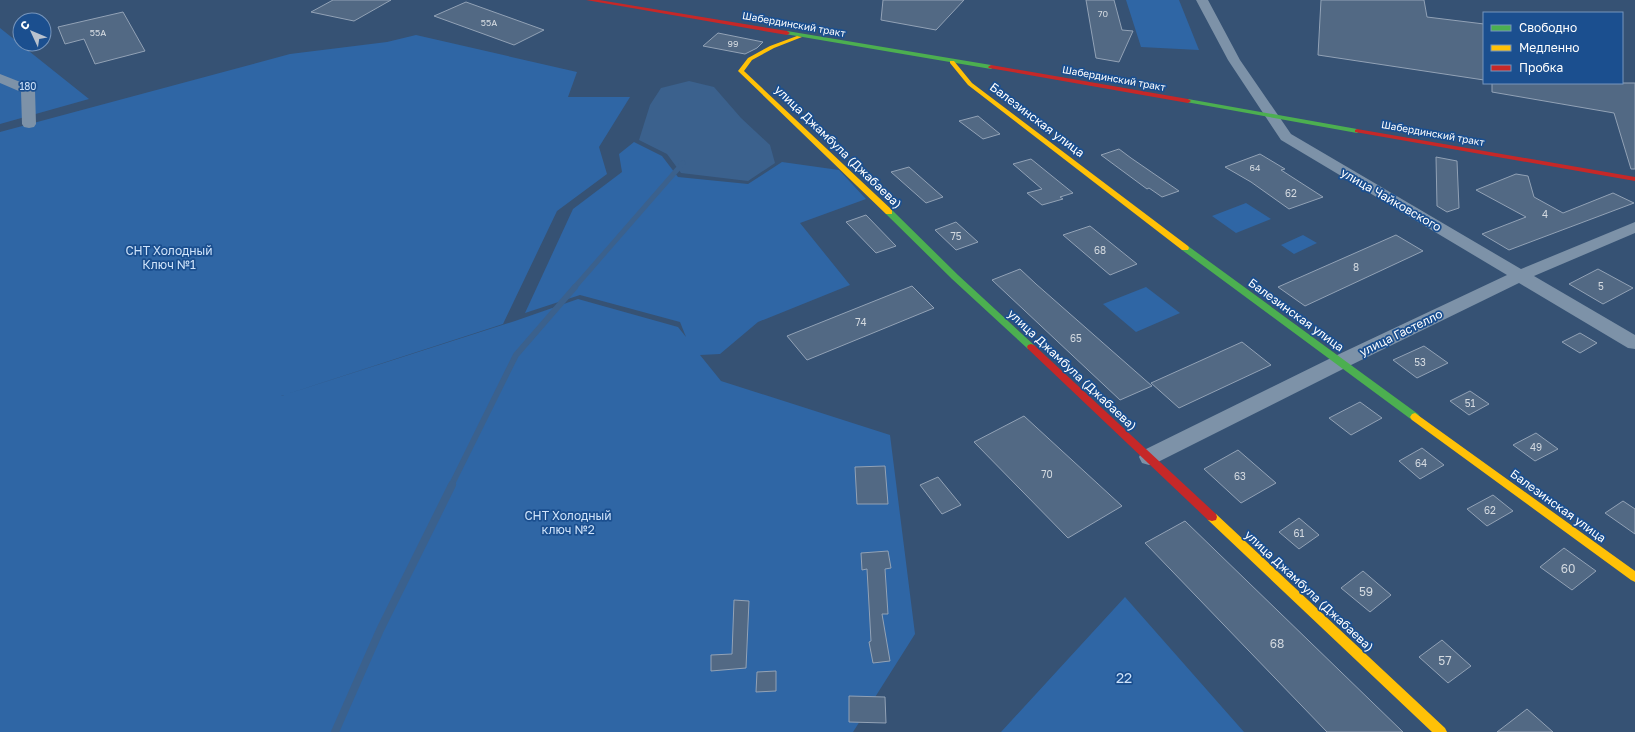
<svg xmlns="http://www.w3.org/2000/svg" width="1635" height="732" viewBox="0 0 1635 732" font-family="'Golos Text',sans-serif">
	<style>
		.green { fill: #2f66a5 }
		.water { fill: #3b618d }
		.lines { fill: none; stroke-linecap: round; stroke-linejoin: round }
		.stream-far2 { stroke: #3b618d; stroke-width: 5 }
		.stream-far1 { stroke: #3b618d; stroke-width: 6 }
		.stream { stroke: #3b618d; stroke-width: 8 }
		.building { fill: #526984; stroke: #92a2b6 }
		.street { fill: #7d92a8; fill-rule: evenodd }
		.fast { fill: #4caf50; fill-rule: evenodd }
		.slow { fill: #ffc107; fill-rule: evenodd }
		.jam { fill: #c62828; fill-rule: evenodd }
		.labels { text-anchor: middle; stroke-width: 3.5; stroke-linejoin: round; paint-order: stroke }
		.far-number-label { font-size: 9px; fill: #d4dae0 }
		.far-street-label { font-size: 10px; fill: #fff; stroke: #1b4f8f }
		.far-park-label { font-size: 10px; fill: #cfe3fa; stroke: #1b4f8f }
		.number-label { font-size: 10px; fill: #d4dae0 }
		.street-label { font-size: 12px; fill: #fff; stroke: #1b4f8f }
		.park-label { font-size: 12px; fill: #cfe3fa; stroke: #1b4f8f }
		.near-number-label { font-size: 12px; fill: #d4dae0 }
		.near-park-label { font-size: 14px; fill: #cfe3fa; stroke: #1b4f8f }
	</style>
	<rect width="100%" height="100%" fill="#365274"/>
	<!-- green -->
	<path class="green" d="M 1126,0 L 1179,0 L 1199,50 L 1141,47 Z
		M 0,28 L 89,99 L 0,124 Z
		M 416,35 L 577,72 L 568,97 L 630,97 L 599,147 L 607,174 L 557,211 L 503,324 L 281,396 L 515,321 L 578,299 L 678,327 L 686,337 L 680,322 L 580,295 L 525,313 L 573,209 L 622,172 L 619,154 L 634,142 L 662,156 L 678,177 L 748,184 L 782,162 L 839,170 L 866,199 L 800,223 L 850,285 L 758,322 L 720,354 L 700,355 L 721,381 L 890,435 L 915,634 L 853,732 L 0,732 L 0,132 L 290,54 L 387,42 Z
		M 1246,203 L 1271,219 L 1236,233 L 1212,216 Z
		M 1303,235 L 1317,243 L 1294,254 L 1281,245 Z
		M 1146,287 L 1180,313 L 1136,332 L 1103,304 Z
		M 1125,597 L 1244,732 L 1001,732 Z"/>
	<!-- water -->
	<path class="water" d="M 689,81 L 714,87 L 741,118 L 770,145 L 775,163 L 748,181 L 681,173 L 667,154 L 639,140 L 650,105 L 661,88 Z"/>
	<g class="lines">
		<!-- stream-far2 -->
		<path class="stream-far2" d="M 574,288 L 683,163"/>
		<!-- stream-far1 -->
		<path class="stream-far1" d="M 451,486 L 516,355 L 575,287"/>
		<!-- stream -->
		<path class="stream" d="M 335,732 L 380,630 L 452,485"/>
	</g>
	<!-- building -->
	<path class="building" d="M 333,0 L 391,0 L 354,21 L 311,12 Z
		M 883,0 L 964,0 L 936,30 L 881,20 Z
		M 1086,0 L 1114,0 L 1122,30 L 1133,31 L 1119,62 L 1096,58 Z
		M 1321,0 L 1424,0 L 1427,17 L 1484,24 L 1484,80 L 1318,55 Z
		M 466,2 L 544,30 L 514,45 L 434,16 Z
		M 123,12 L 145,51 L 95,64 L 84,39 L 65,44 L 58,27 Z
		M 718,33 L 763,42 L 757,48 L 745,54 L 703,46 Z
		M 1492,83 L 1635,83 L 1635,169 L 1631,169 L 1614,113 L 1492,92 Z
		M 978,116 L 1000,134 L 983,139 L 959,121 Z
		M 1119,149 L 1131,158 L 1179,191 L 1162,197 L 1149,188 L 1147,189 L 1101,155 Z
		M 1260,154 L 1285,169 L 1281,170 L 1323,197 L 1289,209 L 1251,182 L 1225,167 Z
		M 1436,157 L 1457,161 L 1459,208 L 1447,212 L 1437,206 Z
		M 1031,159 L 1073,193 L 1060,197 L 1063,199 L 1042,205 L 1027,193 L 1042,189 L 1013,164 Z
		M 909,167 L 943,197 L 926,203 L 891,172 Z
		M 1516,174 L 1528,176 L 1534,197 L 1563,213 L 1613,193 L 1634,203 L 1509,250 L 1482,234 L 1526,217 L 1476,190 Z
		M 866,215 L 896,246 L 876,253 L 846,222 Z
		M 956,222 L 978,242 L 956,250 L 935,230 Z
		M 1090,226 L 1137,264 L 1110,275 L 1063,235 Z
		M 1396,235 L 1423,251 L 1305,306 L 1278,287 Z
		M 1020,269 L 1036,284 L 1152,386 L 1120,400 L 992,280 Z
		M 1598,269 L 1633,288 L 1603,304 L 1569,284 Z
		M 912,286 L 934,308 L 807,360 L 787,336 Z
		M 1580,333 L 1597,343 L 1580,353 L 1562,342 Z
		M 1242,342 L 1271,365 L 1179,408 L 1151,383 Z
		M 1424,346 L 1448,363 L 1417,378 L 1393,360 Z
		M 1470,391 L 1489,404 L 1469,415 L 1450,401 Z
		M 1360,402 L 1382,418 L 1351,435 L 1329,418 Z
		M 1024,416 L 1122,506 L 1068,538 L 974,442 Z
		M 1536,433 L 1558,449 L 1535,461 L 1513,445 Z
		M 1422,448 L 1444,465 L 1420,479 L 1399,461 Z
		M 1238,450 L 1276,483 L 1241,503 L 1204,469 Z
		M 885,466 L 888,504 L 857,504 L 855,467 Z
		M 938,477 L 961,505 L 942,514 L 920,485 Z
		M 1493,495 L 1513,511 L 1487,526 L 1467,509 Z
		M 1623,501 L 1635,509 L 1635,534 L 1605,513 Z
		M 1299,518 L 1319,535 L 1299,549 L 1279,532 Z
		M 1185,521 L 1403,732 L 1327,732 L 1145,543 Z
		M 1564,548 L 1596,571 L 1572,590 L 1540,567 Z
		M 888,551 L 891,568 L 885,569 L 888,614 L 882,614 L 890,661 L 873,663 L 869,642 L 871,641 L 867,569 L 862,570 L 861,553 Z
		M 1363,571 L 1391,595 L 1370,612 L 1341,588 Z
		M 734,600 L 749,601 L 746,668 L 711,671 L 711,655 L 732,654 Z
		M 1442,640 L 1471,666 L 1448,683 L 1419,657 Z
		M 776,671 L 776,691 L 756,692 L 757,672 Z
		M 849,696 L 885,697 L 886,723 L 849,722 Z
		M 1527,709 L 1553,732 L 1497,732 Z"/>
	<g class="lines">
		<!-- street -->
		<path class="street" d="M 1196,0 L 1208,0 L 1240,60 L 1291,134 L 1521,269 L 1635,222 L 1635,233 L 1534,276 L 1635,335 L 1635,349 L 1628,348 L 1519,283 L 1347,367 L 1156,463 L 1149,465 L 1142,463 L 1139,457 L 1142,451 L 1333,357 L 1507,275 L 1281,140 L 1228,60 Z
			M 0,74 L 33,87 L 35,90 L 36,124 L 34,127 L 29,128 L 24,127 L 22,124 L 21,92 L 0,83 Z"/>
		<!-- fast -->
		<path class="fast" d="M 787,31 L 991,65 L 994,67 L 991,69 L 785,34 L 784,33 Z
			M 1188,99 L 1357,129 L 1360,131 L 1357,133 L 1186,102 L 1186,100 Z
			M 886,210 L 892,210 L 958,275 L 1034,345 L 1035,347 L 1034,349 L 1028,349 L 952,279 L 886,214 Z
			M 1182,246 L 1188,246 L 1418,414 L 1420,417 L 1418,420 L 1412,420 L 1182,250 L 1181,248 Z"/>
		<!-- slow -->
		<path class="slow" d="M 797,36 L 802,37 L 774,48 L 752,60 L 744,71 L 892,210 L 892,214 L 886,214 L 738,71 L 748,58 L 770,46 Z
			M 950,61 L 954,61 L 972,83 L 1188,246 L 1189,248 L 1188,250 L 1182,250 L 968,85 L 950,63 Z
			M 1415,413 L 1635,571 L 1635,582 L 1631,580 L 1412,420 L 1410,417 L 1412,414 Z
			M 1212,513 L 1216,514 L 1445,728 L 1447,732 L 1432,732 L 1208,520 L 1207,517 L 1208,514 Z"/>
		<!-- jam -->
		<path class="jam" d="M 586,0 L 599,0 L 787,31 L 790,33 L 787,35 Z
			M 991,65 L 1188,99 L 1191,101 L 1188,103 L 989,68 L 988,67 Z
			M 1357,129 L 1635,177 L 1635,181 L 1355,132 L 1355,130 Z
			M 1031,344 L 1034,345 L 1216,514 L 1217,517 L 1216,520 L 1212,521 L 1208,520 L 1028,349 L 1027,347 L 1028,345 Z"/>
	</g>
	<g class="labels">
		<!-- far-number labels -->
		<g class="far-number-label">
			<text x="1103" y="17">70</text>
			<text x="489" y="26">55А</text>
			<text x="98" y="36">55А</text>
			<text x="733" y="47">99</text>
			<text x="1255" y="171">64</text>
		</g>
		<!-- far-street labels -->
		<g class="far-street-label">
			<text transform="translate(794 24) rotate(10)" y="4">Шабердинский тракт</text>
			<text transform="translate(1114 78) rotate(10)" y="4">Шабердинский тракт</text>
			<text transform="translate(1433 133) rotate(10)" y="4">Шабердинский тракт</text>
		</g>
		<!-- far-park labels -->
		<g class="far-park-label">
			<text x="28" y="90">180</text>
		</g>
		<!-- number labels -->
		<g class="number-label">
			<text x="1291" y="197">62</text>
			<text x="1545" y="218">4</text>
			<text x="956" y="240">75</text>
			<text x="1100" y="254">68</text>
			<text x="1356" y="271">8</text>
			<text x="1601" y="290">5</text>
			<text x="861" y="326">74</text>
			<text x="1076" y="342">65</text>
			<text x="1420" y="366">53</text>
			<text x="1470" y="407">51</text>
			<text x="1536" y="451">49</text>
			<text x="1421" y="467">64</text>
			<text x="1047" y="478">70</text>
			<text x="1240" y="480">63</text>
			<text x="1490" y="514">62</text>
			<text x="1299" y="537">61</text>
		</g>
		<!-- street labels -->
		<g class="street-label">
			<text transform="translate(1037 120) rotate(37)" y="4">Балезинская улица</text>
			<text transform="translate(838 147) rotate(44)" y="4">улица Джамбула (Джабаева)</text>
			<text transform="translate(1391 200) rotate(30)" y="4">улица Чайковского</text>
			<text transform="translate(1296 315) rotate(36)" y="4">Балезинская улица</text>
			<text transform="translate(1401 333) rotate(-26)" y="4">улица Гастелло</text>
			<text transform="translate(1072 370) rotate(43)" y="4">улица Джамбула (Джабаева)</text>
			<text transform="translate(1558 506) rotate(36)" y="4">Балезинская улица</text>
			<text transform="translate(1309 591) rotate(43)" y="4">улица Джамбула (Джабаева)</text>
		</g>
		<!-- park labels -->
		<g class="park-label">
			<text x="169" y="255">СНТ Холодный<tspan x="169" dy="14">Ключ №1</tspan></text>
			<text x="568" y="520">СНТ Холодный<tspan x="568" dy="14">ключ №2</tspan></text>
		</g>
		<!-- near-number labels -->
		<g class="near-number-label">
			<text x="1568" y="573">60</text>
			<text x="1366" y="596">59</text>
			<text x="1277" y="648">68</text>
			<text x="1445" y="665">57</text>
		</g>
		<!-- near-park labels -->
		<g class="near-park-label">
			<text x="1124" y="683">22</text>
		</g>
	</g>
	<!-- legend -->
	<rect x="1483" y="12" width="140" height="72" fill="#1b4f8f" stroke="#7695bc"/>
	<rect x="1491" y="25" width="20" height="6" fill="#4caf50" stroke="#7695bc"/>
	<text x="1519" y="32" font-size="12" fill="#ffffff">Свободно</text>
	<rect x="1491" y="45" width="20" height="6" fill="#ffc107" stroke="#7695bc"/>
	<text x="1519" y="52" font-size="12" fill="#ffffff">Медленно</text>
	<rect x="1491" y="65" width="20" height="6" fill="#c62828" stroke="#7695bc"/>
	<text x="1519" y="72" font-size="12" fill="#ffffff">Пробка</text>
	<!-- north arrow -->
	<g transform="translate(32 32) rotate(314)"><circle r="19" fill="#1b4f8f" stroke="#7695bc"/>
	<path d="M0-3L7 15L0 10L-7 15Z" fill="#b9c2ce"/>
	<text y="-6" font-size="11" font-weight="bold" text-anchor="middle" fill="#ffffff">С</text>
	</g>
</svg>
